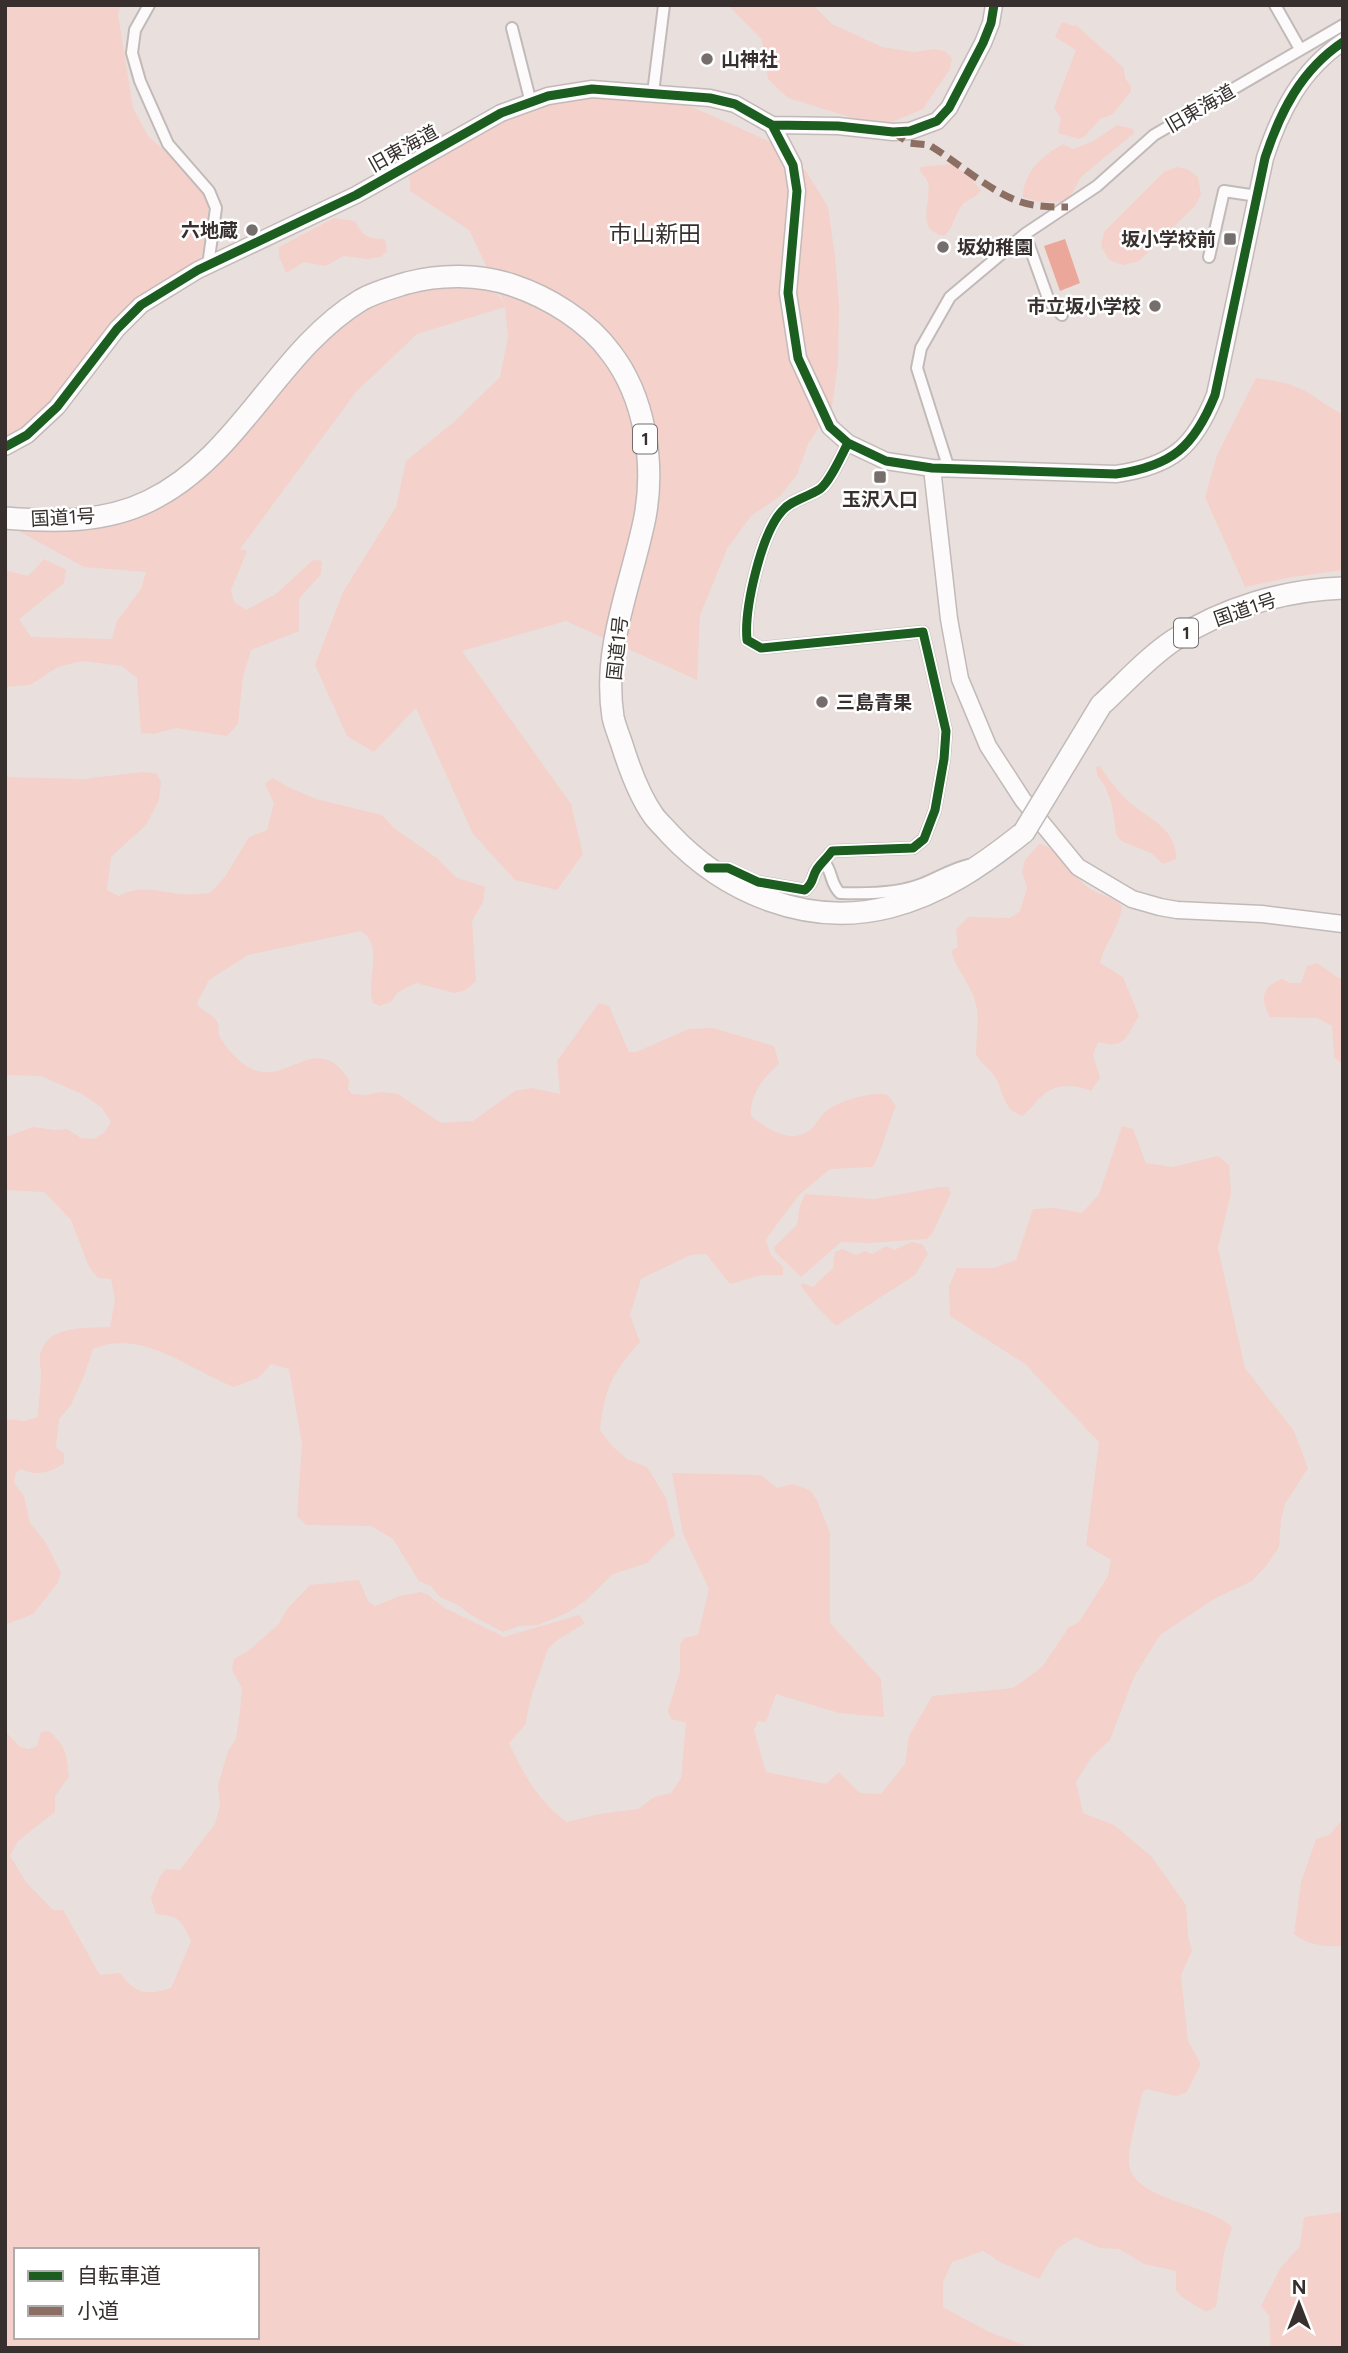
<svg xmlns="http://www.w3.org/2000/svg" width="1348" height="2353" viewBox="0 0 1348 2353" font-family="Figtree,'Noto Sans JP',sans-serif">
	<style>
		.green { fill: #f4d1ca; fill-rule: evenodd }
		.water { fill: #eba79a }
		.lines { fill: none; stroke-linecap: round; stroke-linejoin: round }
		.street-casing { stroke: #c1bab9; stroke-width: 14 }
		.secondary-casing { stroke: #c1bab9; stroke-width: 19 }
		.highway-casing { stroke: #c1bab9; stroke-width: 24 }
		.street { stroke: #fcfafa; stroke-width: 10 }
		.secondary { stroke: #fcfafa; stroke-width: 16 }
		.highway { stroke: #fcfafa; stroke-width: 21 }
		.highway-bridge-casing { stroke: #c1bab9; stroke-width: 24; stroke-linecap: butt }
		.highway-bridge { stroke: #fcfafa; stroke-width: 21 }
		.quiet { stroke: #8d6e63; stroke-width: 7; stroke-dasharray: 14 7; stroke-linecap: butt }
		.cycleway-casing { stroke: #fff; stroke-width: 13 }
		.cycleway { stroke: #1b5e20; stroke-width: 9 }
		.poi-dot { fill: #756e6c; stroke: #fff; stroke-width: 2.5 }
		.labels { text-anchor: middle; stroke-width: 5; stroke-linejoin: round; paint-order: stroke }
		.shield { fill: #fff; stroke: #736e6d; stroke-width: 2 }
		.shield-label { font-size: 18px; font-weight: bold; fill: #37302f }
		.poi-label { font-size: 19px; font-weight: bold; fill: #37302f; stroke: #fff; text-anchor: start }
		.street-label { font-size: 19px; fill: #37302f; stroke: #fff }
		.quarter-label { font-size: 23px; fill: #37302f; stroke: #fff }
	</style>
	<rect width="100%" height="100%" fill="#e9e0de"/>
	<!-- green -->
	<path class="green" d="M 5,5 L 121,5 L 118,14 L 133,108 L 148,136 L 209,191 L 207,232 L 198,270 L 127,318 L 83,373 L 13,437 L 5,440 L 5,386 L 9,382 L 5,384 Z
		M 728,5 L 813,5 L 832,24 L 882,47 L 914,52 L 934,49 L 945,51 L 952,58 L 950,69 L 923,109 L 892,122 L 853,118 L 788,98 L 768,79 L 762,40 Z
		M 1062,22 L 1074,26 L 1076,25 L 1124,68 L 1125,78 L 1131,86 L 1131,91 L 1118,108 L 1111,115 L 1100,119 L 1085,136 L 1079,139 L 1058,133 L 1061,118 L 1054,108 L 1076,50 L 1055,37 Z
		M 611,92 L 663,94 L 775,144 L 806,171 L 828,207 L 835,256 L 839,305 L 838,363 L 832,407 L 808,444 L 797,475 L 779,497 L 751,516 L 728,547 L 700,615 L 697,680 L 566,621 L 462,651 L 571,804 L 583,854 L 557,890 L 515,880 L 473,834 L 416,708 L 374,752 L 347,736 L 315,665 L 343,592 L 396,507 L 406,461 L 455,421 L 500,377 L 508,337 L 505,307 L 417,334 L 356,392 L 240,549 L 247,551 L 231,590 L 234,602 L 246,610 L 276,594 L 313,560 L 322,561 L 321,574 L 299,599 L 299,631 L 251,650 L 243,677 L 238,724 L 227,736 L 176,728 L 154,734 L 141,733 L 137,678 L 122,666 L 82,661 L 58,667 L 30,685 L 6,687 L 5,570 L 28,576 L 44,559 L 66,570 L 64,583 L 19,619 L 31,637 L 112,639 L 117,621 L 141,589 L 146,572 L 84,567 L 17,530 L 134,513 L 163,498 L 336,319 L 412,282 L 489,281 L 505,305 L 469,230 L 410,191 L 409,157 L 437,135 L 562,99 Z
		M 1117,125 L 1133,129 L 1134,133 L 1081,177 L 1067,202 L 1039,202 L 1023,197 C 1023,172 1043,155 1063,144 L 1073,149 L 1094,141 Z
		M 952,164 L 971,178 L 981,191 C 975,198 968,199 962,205 C 954,215 954,228 944,236 C 914,229 932,203 928,183 C 927,178 921,173 919,169 L 921,167 Z
		M 1177,167 L 1187,169 L 1198,177 L 1201,194 L 1195,206 L 1139,261 L 1123,265 L 1109,260 L 1101,246 L 1104,232 L 1164,172 Z
		M 334,218 L 355,221 C 362,236 368,239 385,239 L 387,251 L 381,257 L 368,259 L 343,256 L 326,266 L 304,262 L 286,273 L 279,257 L 279,247 Z
		M 1256,378 C 1272,380 1290,383 1305,391 C 1318,398 1328,408 1343,414 L 1343,570 L 1292,577 L 1245,587 L 1205,497 L 1217,455 Z
		M 1100,766 C 1107,777 1118,792 1128,801 C 1147,818 1178,829 1176,859 L 1163,864 L 1151,853 L 1121,841 L 1116,834 L 1112,805 L 1105,786 L 1097,775 L 1096,767 Z
		M 142,772 L 156,773 L 161,782 L 159,800 L 146,825 L 111,857 L 107,890 L 119,896 C 141,884 158,892 181,894 C 190,895 200,894 210,893 L 225,877 L 249,837 L 267,830 L 274,803 L 265,784 L 272,778 L 290,788 L 316,799 L 382,815 L 394,828 L 438,859 L 457,878 L 485,887 L 483,902 L 472,921 L 476,981 L 464,991 L 454,993 L 416,983 L 398,992 L 391,1002 L 380,1006 L 373,1003 C 365,979 385,947 361,931 L 248,955 L 209,980 L 197,1003 C 201,1012 211,1012 216,1020 C 221,1026 217,1029 219,1035 C 221,1040 228,1049 232,1053 C 272,1099 299,1046 330,1061 C 338,1064 344,1073 349,1080 L 348,1089 L 352,1094 L 366,1095 L 381,1092 L 398,1094 L 441,1123 L 473,1121 L 515,1091 L 532,1088 L 560,1094 L 557,1061 L 599,1003 L 609,1006 L 629,1052 L 636,1052 L 689,1029 L 713,1028 L 774,1046 L 779,1063 C 763,1080 750,1092 751,1116 C 766,1128 792,1146 811,1129 C 816,1124 820,1117 825,1112 C 839,1101 871,1091 888,1095 L 896,1106 C 887,1127 884,1146 873,1167 L 830,1169 L 799,1195 L 769,1235 L 766,1241 L 771,1255 L 783,1267 L 783,1275 L 761,1275 L 730,1284 L 706,1254 L 690,1255 L 641,1279 L 630,1315 L 640,1342 C 612,1374 605,1387 600,1430 L 612,1446 L 627,1459 L 647,1467 L 666,1498 L 675,1535 L 647,1563 L 613,1574 L 585,1601 L 567,1613 L 538,1625 L 519,1626 L 503,1632 L 471,1615 L 458,1605 L 440,1597 L 431,1586 L 419,1581 L 393,1539 L 371,1526 L 306,1525 L 297,1516 L 302,1444 L 289,1369 L 271,1364 L 258,1378 L 234,1387 C 190,1370 142,1328 93,1349 L 84,1376 L 71,1405 L 59,1419 L 56,1447 L 64,1454 L 64,1463 C 53,1472 34,1477 22,1469 L 16,1472 L 14,1483 L 24,1496 L 30,1523 L 46,1543 L 61,1573 L 57,1584 L 33,1614 L 5,1625 L 5,1419 L 24,1421 L 38,1417 C 38,1403 41,1388 41,1373 C 41,1368 39,1362 40,1357 C 43,1325 87,1328 110,1327 L 115,1300 L 111,1279 L 98,1278 L 89,1267 L 71,1220 L 44,1192 L 5,1190 L 5,1137 L 33,1127 L 55,1130 L 67,1129 L 81,1138 L 94,1139 L 105,1132 L 111,1122 L 102,1108 L 82,1094 L 41,1076 L 5,1075 L 5,777 L 84,779 Z
		M 1039,844 C 1061,848 1071,875 1089,888 C 1100,896 1111,895 1122,906 C 1120,927 1105,943 1100,963 L 1123,977 L 1139,1016 C 1126,1037 1125,1050 1098,1042 L 1093,1055 L 1100,1078 L 1091,1091 C 1075,1084 1055,1083 1042,1096 C 1034,1103 1031,1110 1022,1116 C 1002,1109 1004,1091 995,1077 C 990,1069 981,1064 976,1055 C 976,1039 980,1016 975,1001 C 970,983 956,969 951,951 L 958,947 L 956,929 L 968,917 L 1010,918 L 1020,911 L 1027,888 L 1022,872 L 1025,860 Z
		M 1317,963 L 1337,977 L 1343,979 L 1343,1065 L 1334,1057 L 1332,1026 L 1317,1018 L 1270,1017 C 1260,999 1261,987 1282,979 L 1290,983 L 1301,983 L 1307,966 Z
		M 1122,1126 L 1133,1129 L 1146,1163 L 1173,1167 L 1218,1156 L 1229,1165 L 1231,1193 L 1218,1248 L 1245,1368 L 1294,1431 L 1308,1468 L 1285,1504 L 1281,1520 L 1279,1547 L 1266,1566 L 1252,1581 L 1214,1599 L 1160,1635 L 1134,1677 L 1110,1740 L 1091,1758 L 1076,1782 L 1083,1813 L 1114,1825 L 1151,1856 L 1186,1905 L 1188,1936 L 1192,1951 L 1181,1975 L 1188,2041 L 1201,2064 L 1187,2092 L 1176,2096 L 1146,2089 L 1142,2093 C 1139,2109 1128,2148 1129,2163 C 1132,2201 1209,2203 1232,2227 L 1224,2253 L 1216,2307 L 1206,2312 L 1182,2297 L 1176,2290 L 1176,2271 L 1144,2264 L 1119,2249 L 1099,2248 L 1075,2237 L 1057,2249 L 1039,2279 L 1000,2262 L 983,2251 L 952,2262 L 943,2282 L 943,2307 L 989,2332 L 1032,2348 L 5,2348 L 5,1731 L 20,1747 L 29,1749 L 37,1746 L 41,1732 L 49,1731 C 66,1746 67,1755 69,1777 L 55,1796 L 55,1812 L 18,1841 L 10,1856 L 26,1882 L 53,1910 L 63,1910 L 100,1975 L 120,1973 C 136,1994 146,1996 171,1988 L 191,1941 C 182,1921 180,1916 156,1914 L 151,1898 L 160,1876 L 166,1869 L 180,1870 L 215,1824 L 220,1805 L 218,1785 L 228,1751 L 236,1739 L 240,1711 L 242,1688 L 232,1670 L 234,1659 L 248,1651 L 278,1625 L 288,1608 L 310,1585 L 359,1580 L 368,1601 L 375,1606 L 400,1596 L 420,1592 L 428,1595 L 445,1608 L 504,1637 L 579,1615 L 585,1623 L 556,1641 L 548,1649 L 532,1694 L 525,1725 L 509,1743 C 523,1773 539,1803 567,1822 L 599,1814 L 638,1809 L 654,1797 L 671,1793 L 681,1778 L 686,1723 L 671,1719 L 668,1711 L 680,1671 L 680,1644 L 684,1638 L 698,1635 L 709,1589 L 683,1534 L 672,1473 L 761,1475 L 777,1488 L 793,1484 L 810,1490 L 817,1500 L 830,1533 L 830,1623 L 881,1679 L 884,1717 L 839,1713 L 776,1694 L 766,1722 L 758,1721 L 754,1730 L 766,1772 L 826,1784 L 839,1772 L 860,1793 L 881,1794 L 905,1764 L 909,1736 L 932,1696 L 1013,1688 L 1042,1667 L 1069,1627 L 1079,1622 L 1108,1576 L 1111,1560 L 1086,1545 L 1099,1442 L 1025,1364 L 950,1316 L 949,1286 L 957,1268 L 994,1268 L 1016,1260 L 1033,1209 L 1055,1208 L 1082,1213 L 1099,1194 ZM 16,2250 L 257,2250 L 257,2337 L 16,2337 Z
		M 940,1187 L 948,1187 L 951,1193 L 933,1232 L 927,1239 L 868,1243 L 841,1242 L 801,1277 L 775,1252 L 774,1247 L 797,1225 L 800,1205 L 805,1194 L 874,1199 Z
		M 912,1242 L 922,1244 L 928,1254 L 915,1275 L 836,1326 L 816,1306 L 801,1286 L 802,1283 L 813,1287 L 833,1268 L 835,1252 L 842,1249 L 857,1255 L 865,1251 L 872,1254 L 886,1246 L 894,1250 Z
		M 1343,1819 L 1343,1946 C 1325,1947 1307,1945 1294,1934 L 1301,1882 L 1316,1839 L 1329,1835 Z
		M 1343,2212 L 1343,2348 L 1271,2348 L 1269,2316 L 1261,2306 L 1281,2267 L 1300,2246 L 1304,2217 Z"/>
	<!-- water -->
	<path class="water" d="M 1065,239 L 1080,283 L 1060,291 L 1044,246 Z"/>
	<g class="lines">
		<!-- street casing -->
		<g class="street-casing">
			<path id="street" d="M 149,5 L 135,30 L 132,53 L 140,81 L 168,144 L 209,191 L 216,208 L 208,265
				M 1275,5 L 1300,49
				M 512,28 L 531,103
				M 653,93 L 664,5
				M 1025,234 L 1049,301 L 1062,315
				M 1209,257 L 1224,191 L 1257,196
				M 949,469 L 917,368 L 921,348 L 950,297 L 1025,234 L 1097,186 L 1154,135 L 1343,25
				M 825,863 C 833,874 830,883 840,893 C 865,894 900,893 922,884 C 938,878 951,869 968,865
				M 714,868 L 728,868 L 758,882 L 805,890 C 815,881 811,878 817,869 C 821,863 827,858 832,851 L 913,848 L 924,839 L 935,810 L 944,759 L 946,731 L 923,632 L 761,648 L 747,640 C 744,609 761,534 782,511 C 791,500 808,497 820,489 C 830,482 842,454 848,443"/>
		</g>
		<!-- secondary casing -->
		<g class="secondary-casing">
			<path id="secondary" d="M 772,125 L 793,165 L 797,191 L 788,293 L 798,358 L 830,427 L 848,443 L 886,461 L 932,468 L 1116,474 C 1172,466 1194,447 1215,395 L 1265,158 C 1280,112 1301,70 1343,42
				M 5,447 L 27,435 L 57,407 L 117,329 L 141,305 L 198,270 L 356,195 L 501,113 L 548,96 L 592,89 L 710,98 L 735,104 L 772,125 L 838,126 L 893,132 L 910,131 L 937,121 L 949,108 L 983,43 L 991,23 L 994,5
				M 932,468 L 949,619 L 960,679 L 988,746 L 1023,800 L 1078,867 L 1132,899 L 1160,907 L 1177,910 L 1262,914 L 1343,924"/>
		</g>
		<!-- highway casing -->
		<g class="highway-casing">
			<path id="highway" d="M 5,518 C 54,522 104,523 149,501 C 240,457 277,351 361,300 C 375,292 391,288 407,283 C 440,274 479,274 512,285 C 548,297 588,321 611,353 C 645,397 655,463 645,517 C 632,583 602,647 613,717 C 615,727 620,738 623,748 C 630,770 639,795 653,815 C 657,821 664,827 669,833 C 725,893 808,928 890,907 C 941,894 983,865 1024,832
				M 1101,705 C 1124,684 1147,658 1174,640 C 1223,608 1284,590 1343,588"/>
		</g>
		<!-- street -->
		<use href="#street" class="street"/>
		<!-- secondary -->
		<use href="#secondary" class="secondary"/>
		<!-- highway -->
		<use href="#highway" class="highway"/>
		<!-- highway-bridge casing -->
		<g class="highway-bridge-casing">
			<path id="highway-bridge" d="M 1024,832 L 1101,705"/>
		</g>
		<!-- highway-bridge -->
		<use href="#highway-bridge" class="highway-bridge"/>
		<!-- quiet -->
		<path class="quiet" d="M 893,132 L 909,143 L 929,145 L 937,150 C 963,167 989,190 1018,201 C 1034,207 1051,207 1068,207"/>
		<!-- cycleway casing -->
		<g class="cycleway-casing">
			<path id="cycleway" d="M 772,125 L 793,165 L 797,191 L 788,293 L 798,358 L 830,427 L 848,443 L 886,461 L 932,468 L 1116,474 C 1172,466 1194,447 1215,395 L 1265,158 C 1280,112 1301,70 1343,42
				M 5,447 L 27,435 L 57,407 L 117,329 L 141,305 L 198,270 L 356,195 L 501,113 L 548,96 L 592,89 L 710,98 L 735,104 L 772,125 L 838,126 L 893,132 L 910,131 L 937,121 L 949,108 L 983,43 L 991,23 L 994,5
				M 708,868 L 728,868 L 758,882 L 805,890 C 815,881 811,878 817,869 C 821,863 827,858 832,851 L 913,848 L 924,839 L 935,810 L 944,759 L 946,731 L 923,632 L 761,648 L 747,640 C 744,609 761,534 782,511 C 791,500 808,497 820,489 C 830,482 842,454 848,443"/>
		</g>
		<!-- cycleway -->
		<use href="#cycleway" class="cycleway"/>
	</g>
	<!-- markers -->
	<g class="poi-dot">
		<circle cx="707" cy="59" r="7"/>
		<circle cx="252" cy="230" r="7"/>
		<rect x="1223" y="232" width="14" height="14" rx="3.5"/>
		<circle cx="943" cy="247" r="7"/>
		<circle cx="1155" cy="306" r="7"/>
		<rect x="873" y="470" width="14" height="14" rx="3.5"/>
		<circle cx="822" cy="702" r="7"/>
	</g>
	<g class="labels">
		<!-- shield labels -->
		<g class="shield">
			<rect x="633" y="424.5" width="24" height="29" rx="5"/>
			<rect x="1174" y="618.5" width="24" height="29" rx="5"/>
		</g>
		<g class="shield-label">
			<text x="645" y="445">1</text>
			<text x="1186" y="639">1</text>
		</g>
		<!-- poi labels -->
		<g class="poi-label">
			<text x="721" y="66">山神社</text>
			<text x="238" y="237" text-anchor="end">六地蔵</text>
			<text x="1216" y="246" text-anchor="end">坂小学校前</text>
			<text x="957" y="254">坂幼稚園</text>
			<text x="1141" y="313" text-anchor="end">市立坂小学校</text>
			<text x="880" y="506" text-anchor="middle">玉沢入口</text>
			<text x="836" y="709">三島青果</text>
		</g>
		<!-- street labels -->
		<g class="street-label">
			<text transform="translate(1200 108) rotate(-30)" y="7">旧東海道</text>
			<text transform="translate(403 148) rotate(-29)" y="7">旧東海道</text>
			<text transform="translate(63 517) rotate(-3)" y="7">国道1号</text>
			<text transform="translate(1245 609) rotate(-19)" y="7">国道1号</text>
			<text transform="translate(617 648) rotate(-84)" y="7">国道1号</text>
		</g>
		<!-- quarter labels -->
		<g class="quarter-label">
			<text x="655" y="242">市山新田</text>
		</g>
	</g>
	<!-- border -->
	<rect width="1348" height="2353" fill="none" stroke="#37302f" stroke-width="14"/>
	<!-- legend -->
	<rect x="14" y="2248" width="245" height="91" fill="#ffffff" stroke="#afacac" stroke-width="2"/>
	<rect x="28" y="2271" width="35" height="10" fill="#1b5e20" stroke="#afacac" stroke-width="2"/>
	<text x="77" y="2283" font-size="21" fill="#37302f">自転車道</text>
	<rect x="28" y="2306" width="35" height="10" fill="#8d6e63" stroke="#afacac" stroke-width="2"/>
	<text x="77" y="2318" font-size="21" fill="#37302f">小道</text>
	<!-- north arrow -->
	<g transform="translate(1299 2304)" stroke="#ffffff" stroke-width="5" paint-order="stroke">
	<path d="M0-5L12 26L0 18L-12 26Z" fill="#37302f"/>
	<text y="-10" font-size="19" font-weight="bold" text-anchor="middle" fill="#37302f">N</text>
	</g>
</svg>
